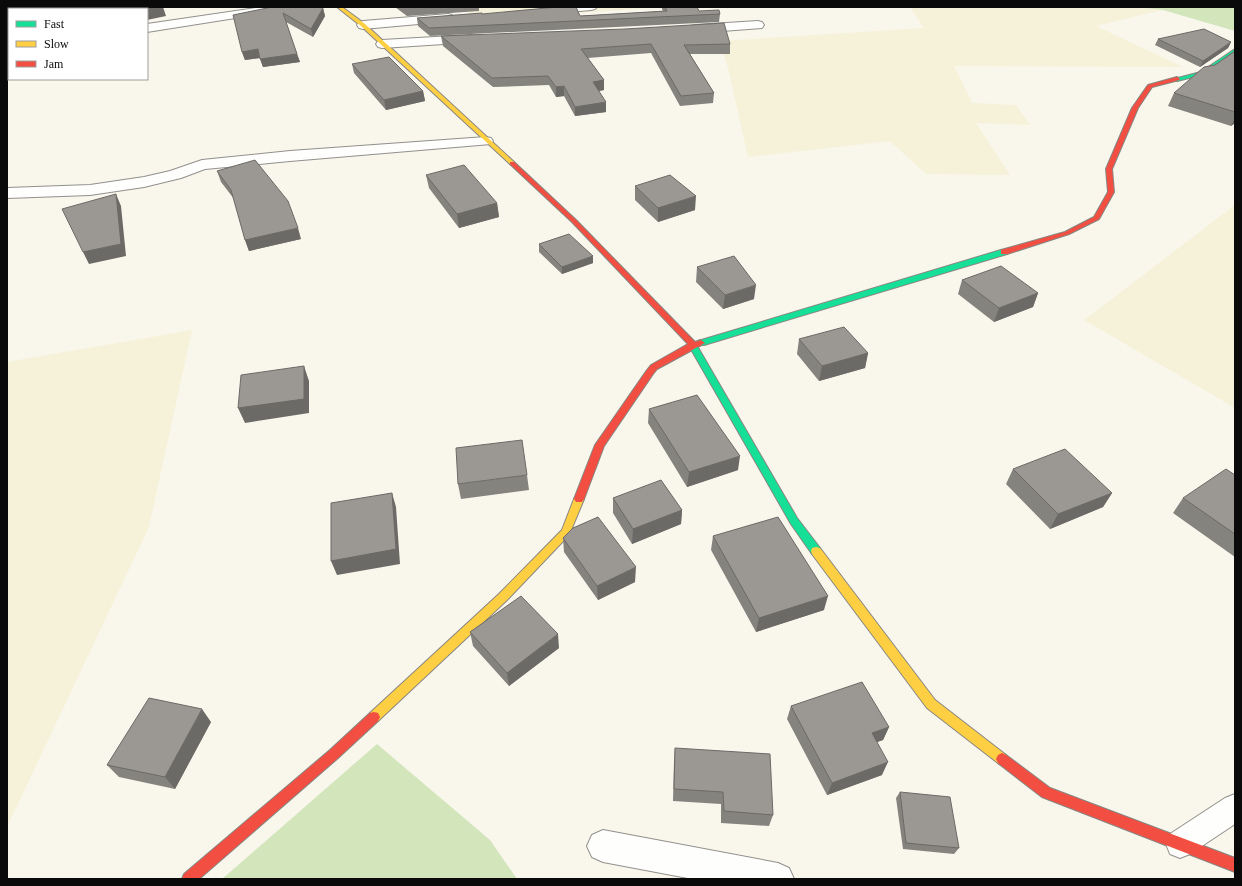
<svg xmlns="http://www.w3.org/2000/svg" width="1242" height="886" viewBox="0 0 1242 886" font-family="Georgia,serif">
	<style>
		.farmland { fill: #f6f2d9 }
		.forest { fill: #d2e5bb }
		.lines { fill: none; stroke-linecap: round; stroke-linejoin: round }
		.lane-casing { stroke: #92908c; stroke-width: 2 }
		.street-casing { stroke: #92908c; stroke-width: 2 }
		.fast-casing { stroke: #888782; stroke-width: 2 }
		.slow-casing { stroke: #888782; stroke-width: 2 }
		.jam-casing { stroke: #888782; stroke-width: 2 }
		.lane { fill: #fefefc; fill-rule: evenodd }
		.street { fill: #fefefc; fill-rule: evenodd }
		.fast { fill: #16e098; fill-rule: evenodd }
		.slow { fill: #ffcf43; fill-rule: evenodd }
		.jam { fill: #f24e42; fill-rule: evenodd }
		.wall { fill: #85837e }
		.shaded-wall { fill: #6c6a67 }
		.building { fill: #9b9893; stroke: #6c6a67 }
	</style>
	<rect width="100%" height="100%" fill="#f9f6ec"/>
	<!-- farmland -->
	<path class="farmland" d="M 466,7 L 667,7 L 472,20 Z
		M 910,7 L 1138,7 L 1162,10 L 1096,26 L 1183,67 L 954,66 L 972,103 L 1016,105 L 1030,125 L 976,123 L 1010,175 L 926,174 L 890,141 L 748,157 L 728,68 L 719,41 L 924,28 Z
		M 1235,205 L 1235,408 L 1084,320 Z
		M 192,330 L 149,527 L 7,827 L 7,362 Z"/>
	<!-- forest -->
	<path class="forest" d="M 1138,7 L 1235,7 L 1235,31 L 1163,10 Z
		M 377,744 L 490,840 L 517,879 L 222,879 Z"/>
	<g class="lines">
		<!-- lane casing -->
		<g class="lane-casing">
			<path id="lane" d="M 1235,794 L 1235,824 L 1190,854 L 1180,858 L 1170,854 L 1166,844 L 1170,834 L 1225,798 Z"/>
		</g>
		<!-- street casing -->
		<g class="street-casing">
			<path id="street" d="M 263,7 L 292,7 L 290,9 L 286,10 L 147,32 L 147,24 Z
				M 544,7 L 597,7 L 595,9 L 591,10 L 546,14 L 542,12 L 540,10 Z
				M 448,14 L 452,15 L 454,18 L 452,21 L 363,29 L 359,28 L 357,25 L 359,22 L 363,21 Z
				M 758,21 L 762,22 L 764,25 L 762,28 L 695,33 L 691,32 L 689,29 L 691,26 L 695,25 Z
				M 471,35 L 475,36 L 477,39 L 475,42 L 382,48 L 378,47 L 376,44 L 378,41 L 382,40 Z
				M 7,45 L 9,45 L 9,53 L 7,53 Z
				M 486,137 L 491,138 L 493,141 L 491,144 L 290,161 L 205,169 L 181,178 L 144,187 L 90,195 L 7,198 L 7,188 L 90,185 L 144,177 L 170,171 L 202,160 L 290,151 Z
				M 603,830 L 778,863 L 789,868 L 794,879 L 693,879 L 603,862 L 592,857 L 587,846 L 592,835 Z"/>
		</g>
		<!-- fast casing -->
		<g class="fast-casing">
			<path id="fast" d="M 1235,49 L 1235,53 L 1205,74 L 1177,81 L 1174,79 L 1201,72 Z
				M 1001,250 L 1004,250 L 1008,252 L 1007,254 L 704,345 L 698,345 L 697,343 L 698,341 Z
				M 692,341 L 696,344 L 797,518 L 820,548 L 821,551 L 820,554 L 816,555 L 812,554 L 791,524 L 688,344 Z"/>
		</g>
		<!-- slow casing -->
		<g class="slow-casing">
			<path id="slow" d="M 337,7 L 342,7 L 365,24 L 514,162 L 514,164 L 510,164 L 361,26 Z
				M 579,495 L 582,496 L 584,499 L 569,535 L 507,600 L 378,721 L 374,722 L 370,721 L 368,717 L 370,713 L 499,594 L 562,530 L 574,499 L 576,496 Z
				M 816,547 L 820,548 L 935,700 L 1006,755 L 1008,759 L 1006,763 L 1002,765 L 998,763 L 927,708 L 812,554 L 811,551 L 812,548 Z"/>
		</g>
		<!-- jam casing -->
		<g class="jam-casing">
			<path id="jam" d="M 1177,77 L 1180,79 L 1179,80 L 1152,87 L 1138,108 L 1112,169 L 1114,192 L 1099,219 L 1069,234 L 1007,254 L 1001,254 L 1001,250 L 1065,232 L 1094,217 L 1108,192 L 1106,169 L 1132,108 L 1148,85 Z
				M 510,162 L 514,162 L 576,220 L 695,342 L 701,340 L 705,343 L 657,369 L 653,374 L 604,446 L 584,499 L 582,502 L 576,502 L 574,499 L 595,445 L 647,370 L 651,365 L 688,344 L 572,222 L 510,164 Z
				M 374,712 L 378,713 L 380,717 L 378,721 L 338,758 L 199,879 L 182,879 L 184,874 L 330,750 L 370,713 Z
				M 1002,753 L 1006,755 L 1050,788 L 1235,858 L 1235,872 L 1042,797 L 998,763 L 996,759 L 998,755 Z"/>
		</g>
		<!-- lane -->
		<use href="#lane" class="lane"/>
		<!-- street -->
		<use href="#street" class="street"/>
		<!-- fast -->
		<use href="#fast" class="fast"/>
		<!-- slow -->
		<use href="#slow" class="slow"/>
		<!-- jam -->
		<use href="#jam" class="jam"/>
	</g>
	<!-- wall -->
	<path class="wall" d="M 270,7 L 322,7 L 323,8 L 325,16 L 313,37 L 286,22 L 297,54 L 300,62 L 263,67 L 260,58 L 245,60 L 242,52 L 270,8 Z
		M 395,7 L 479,7 L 479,11 L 407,16 Z
		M 662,7 L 697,7 L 699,11 L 720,14 L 719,22 L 430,36 L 418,26 L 417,18 L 482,14 L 580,16 L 663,11 L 662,9 Z
		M 441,36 L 730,44 L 730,54 L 690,54 L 714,93 L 713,103 L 680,106 L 651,53 L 588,58 L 604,80 L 604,90 L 599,91 L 606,112 L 575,116 L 564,96 L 556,97 L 549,85 L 493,87 L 443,46 Z
		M 1158,39 L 1231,42 L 1228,48 L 1200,67 L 1155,45 Z
		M 1235,51 L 1235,123 L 1231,126 L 1168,106 L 1174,93 Z
		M 352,64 L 423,91 L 425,101 L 386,110 L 354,73 Z
		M 217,171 L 301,239 L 249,251 L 245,240 L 234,199 L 221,182 Z
		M 426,175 L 497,203 L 499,217 L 459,228 L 429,188 Z
		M 635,186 L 695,210 L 658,222 L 635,200 Z
		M 539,244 L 593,263 L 562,274 L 539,252 Z
		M 697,267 L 754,299 L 723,309 L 696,282 Z
		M 962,280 L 1038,293 L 1033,307 L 994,322 L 958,294 Z
		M 799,339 L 868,353 L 865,368 L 819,381 L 797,354 Z
		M 649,409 L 738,470 L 687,487 L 648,423 Z
		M 1013,469 L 1112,493 L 1103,507 L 1050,529 L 1006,484 Z
		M 527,475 L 529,490 L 461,499 L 458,484 Z
		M 1235,475 L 1235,557 L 1173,513 L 1183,498 Z
		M 613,498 L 682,510 L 681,524 L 632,544 L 613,513 Z
		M 713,536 L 824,610 L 756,632 L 711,550 Z
		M 563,538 L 635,582 L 598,600 L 564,552 Z
		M 470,632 L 559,648 L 509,686 L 473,646 Z
		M 791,706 L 889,727 L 883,740 L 877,742 L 882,775 L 827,795 L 787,719 Z
		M 211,722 L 175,789 L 119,777 L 107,765 Z
		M 675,748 L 773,815 L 769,826 L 721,823 L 721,804 L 673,801 L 674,761 Z
		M 900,792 L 959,848 L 954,854 L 903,849 L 896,798 Z"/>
	<!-- shaded-wall -->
	<path class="shaded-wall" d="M 155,7 L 163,7 L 166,16 L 147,20 L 147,9 L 143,9 Z
		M 323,8 L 325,16 L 313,37 L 311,29 Z
		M 1231,42 L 1228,48 L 1200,67 L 1203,61 Z
		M 258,49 L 260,58 L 245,60 L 242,52 Z
		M 297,54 L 300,62 L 263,67 L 260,59 Z
		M 604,80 L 604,90 L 593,92 L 593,82 Z
		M 564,86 L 564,96 L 556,97 L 556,87 Z
		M 423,91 L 425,101 L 386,110 L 384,100 Z
		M 606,102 L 606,112 L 575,116 L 575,107 Z
		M 1235,118 L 1235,123 L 1231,126 Z
		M 116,194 L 121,206 L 126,256 L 89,264 L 83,252 Z
		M 696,196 L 695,210 L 658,222 L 658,208 Z
		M 497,203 L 499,217 L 459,228 L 457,214 Z
		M 298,228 L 301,239 L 249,251 L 245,240 Z
		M 593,256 L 593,263 L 562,274 L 562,267 Z
		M 756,285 L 754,299 L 723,309 L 725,295 Z
		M 1038,293 L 1033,307 L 994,322 L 999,308 Z
		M 868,353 L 865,368 L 819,381 L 822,366 Z
		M 304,366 L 309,381 L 309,413 L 245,423 L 238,408 Z
		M 740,456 L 738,470 L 687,487 L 689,472 Z
		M 392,493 L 396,507 L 400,564 L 337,575 L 331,561 Z
		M 1112,493 L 1103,507 L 1050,529 L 1058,514 Z
		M 682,510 L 681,524 L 632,544 L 633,529 Z
		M 636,567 L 635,582 L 598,600 L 597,586 Z
		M 828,596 L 824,610 L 756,632 L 759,618 Z
		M 558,634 L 559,648 L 509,686 L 507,673 Z
		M 202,709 L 211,722 L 175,789 L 165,777 Z
		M 889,727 L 883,740 L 866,746 L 872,733 Z
		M 888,762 L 882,775 L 827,795 L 832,783 Z"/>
	<!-- building -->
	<path class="building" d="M 30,7 L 155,7 L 143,9 L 31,9 Z
		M 272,7 L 322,7 L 323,8 L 311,29 L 283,13 L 297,54 L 260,59 L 258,49 L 242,52 L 233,15 Z
		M 558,7 L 576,7 L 580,16 L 667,11 L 665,7 L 697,7 L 699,11 L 719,10 L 720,14 L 429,28 L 417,18 L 482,13 L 482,14 Z
		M 724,23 L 730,44 L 684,45 L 714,93 L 681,96 L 651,44 L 581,49 L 604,80 L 593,82 L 606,102 L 575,107 L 564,86 L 556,87 L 548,76 L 492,78 L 441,36 L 625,29 Z
		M 1204,29 L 1231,42 L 1203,61 L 1158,39 Z
		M 1235,51 L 1235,112 L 1174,93 L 1204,67 L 1215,65 Z
		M 389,57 L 423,91 L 384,100 L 352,64 Z
		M 255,160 L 288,201 L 298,228 L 245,240 L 231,190 L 217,171 Z
		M 464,165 L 497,203 L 457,214 L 426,175 Z
		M 670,175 L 696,196 L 658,208 L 635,186 Z
		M 116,194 L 121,244 L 83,252 L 62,209 Z
		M 569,234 L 593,256 L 562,267 L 539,244 Z
		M 734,256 L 756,285 L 725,295 L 697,267 Z
		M 1001,266 L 1038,293 L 999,308 L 962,280 Z
		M 844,327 L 868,353 L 822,366 L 799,339 Z
		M 304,366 L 304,399 L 238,408 L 241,375 Z
		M 697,395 L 740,456 L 689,472 L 649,409 Z
		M 522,440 L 527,475 L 458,484 L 456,448 Z
		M 1065,449 L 1112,493 L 1058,514 L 1013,469 Z
		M 1226,469 L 1235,475 L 1235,534 L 1183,498 Z
		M 661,480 L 682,510 L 633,529 L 613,498 Z
		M 392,493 L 396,549 L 331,561 L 331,503 Z
		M 598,517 L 636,567 L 597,586 L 563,538 L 573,528 Z
		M 778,517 L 828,596 L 759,618 L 713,536 Z
		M 521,596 L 558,634 L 507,673 L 470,632 Z
		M 862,682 L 889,727 L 872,733 L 888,762 L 832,783 L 791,706 Z
		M 149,698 L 202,709 L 165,777 L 107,765 Z
		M 675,748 L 770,754 L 773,815 L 724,811 L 723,792 L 674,789 Z
		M 900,792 L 950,797 L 959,848 L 906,843 Z"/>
	<!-- border -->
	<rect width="1242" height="886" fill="none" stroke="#0a0a0a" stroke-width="16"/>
	<!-- legend -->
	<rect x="8" y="8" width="140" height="72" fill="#ffffff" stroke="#9d9d9d"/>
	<rect x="16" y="21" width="20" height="6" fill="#16e098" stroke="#9d9d9d"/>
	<text x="44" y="28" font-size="12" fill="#0a0a0a">Fast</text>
	<rect x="16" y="41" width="20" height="6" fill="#ffcf43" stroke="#9d9d9d"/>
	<text x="44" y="48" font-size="12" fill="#0a0a0a">Slow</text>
	<rect x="16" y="61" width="20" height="6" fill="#f24e42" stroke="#9d9d9d"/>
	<text x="44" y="68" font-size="12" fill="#0a0a0a">Jam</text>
</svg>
